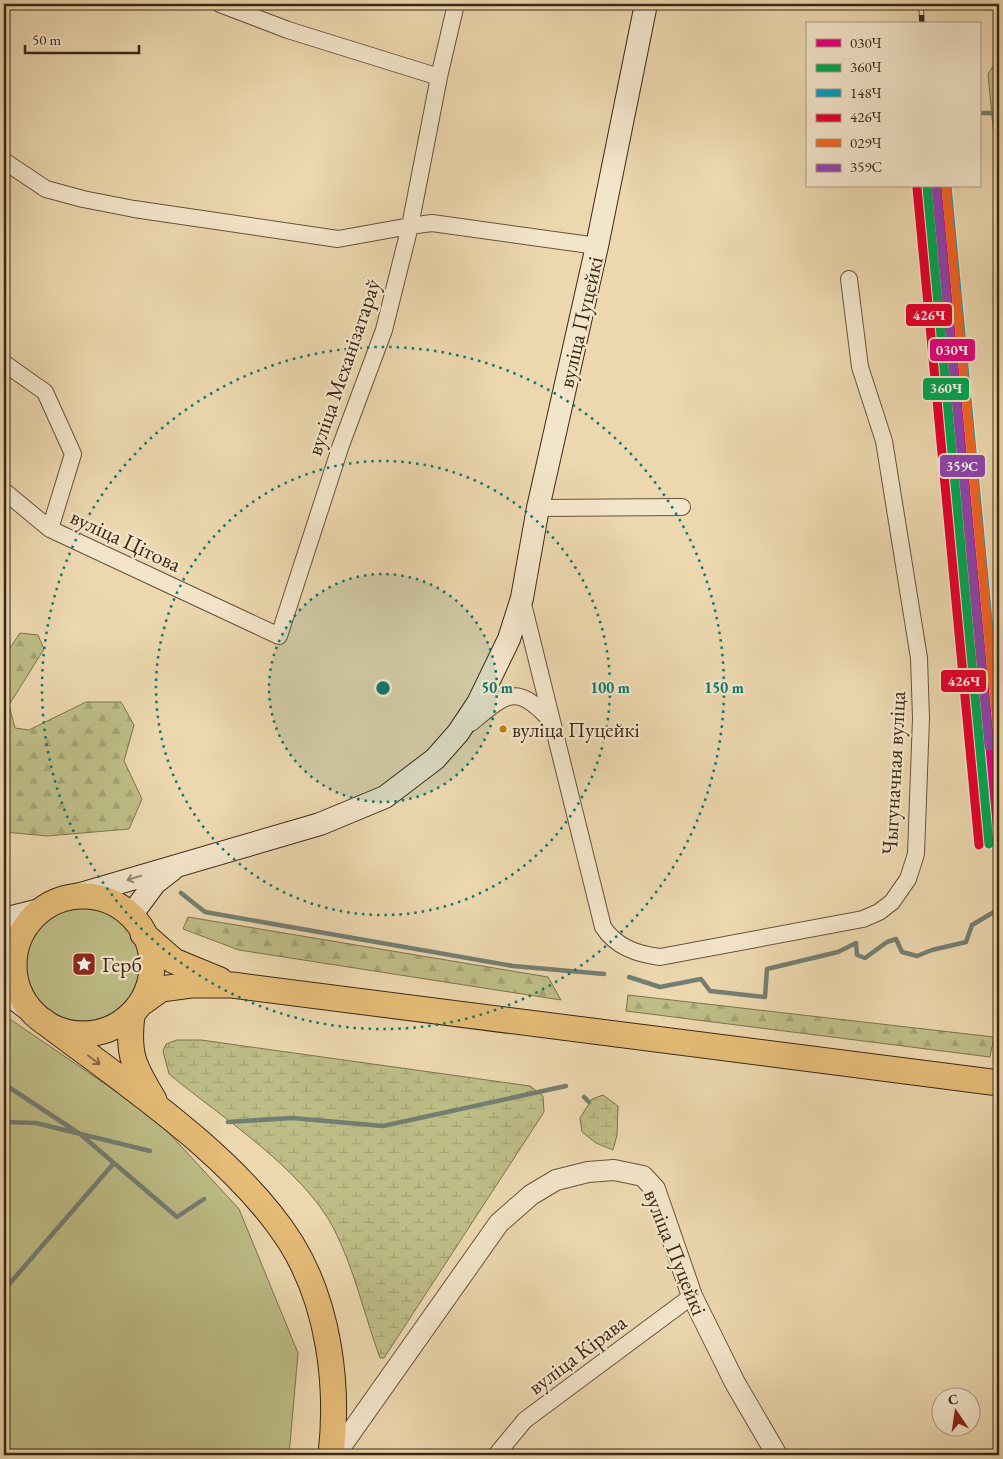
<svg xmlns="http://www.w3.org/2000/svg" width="1003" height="1459" viewBox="0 0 1003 1459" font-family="'EB Garamond',serif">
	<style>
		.green { fill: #bebd86; stroke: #7c724e }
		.forest { fill: url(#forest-firs); stroke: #7c724e }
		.wetland { fill: url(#wetland-marsh); stroke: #7c724e }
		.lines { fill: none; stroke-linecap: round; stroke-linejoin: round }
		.stream { stroke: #737e72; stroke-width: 4.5 }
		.minor-casing { stroke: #67533d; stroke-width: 18 }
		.tertiary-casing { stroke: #67533d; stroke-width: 22 }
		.secondary-casing { stroke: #3b2717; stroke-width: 24 }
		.primary-casing { stroke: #3b2717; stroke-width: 27 }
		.minor { stroke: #f3e5ca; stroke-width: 16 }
		.tertiary { stroke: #f3e5ca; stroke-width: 20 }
		.secondary { stroke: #f3e5ca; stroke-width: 22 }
		.primary { stroke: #e6bc77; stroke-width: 25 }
		.rail-casing { stroke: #3b2717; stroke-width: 5.5 }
		.rail { stroke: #f3e5ca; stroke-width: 4; stroke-dasharray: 11; stroke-linecap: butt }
		.rail-1-casing { stroke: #f3e5ca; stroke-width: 12 }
		.rail-2-casing { stroke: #f3e5ca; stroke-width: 12 }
		.rail-3-casing { stroke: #f3e5ca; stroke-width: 12 }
		.rail-4-casing { stroke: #f3e5ca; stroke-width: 12 }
		.rail-5-casing { stroke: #f3e5ca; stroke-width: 12 }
		.rail-6-casing { stroke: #f3e5ca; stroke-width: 12 }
		.rail-1 { stroke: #e5007d; stroke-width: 9 }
		.rail-2 { stroke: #00a651; stroke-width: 9 }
		.rail-3 { stroke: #069cbc; stroke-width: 9 }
		.rail-4 { stroke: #e4002b; stroke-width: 9 }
		.rail-5 { stroke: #f26522; stroke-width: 9 }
		.rail-6 { stroke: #8e44ad; stroke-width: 9 }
		.oneway { stroke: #978670 }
		.oneway2 { stroke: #886a42 }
		.ring { fill: none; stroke: #0f766e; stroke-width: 2.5; stroke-dasharray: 2.5 5 }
		.bus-dot { fill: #bf8007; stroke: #f3e5ca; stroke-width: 2 }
		.labels { text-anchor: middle; stroke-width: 4.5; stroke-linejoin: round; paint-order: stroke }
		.bus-label { font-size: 21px; fill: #3b2717; stroke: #f3e5ca; text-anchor: start }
		.street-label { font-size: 22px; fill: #3b2717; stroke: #f3e5ca }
		.poi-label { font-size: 22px; fill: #3b2717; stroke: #f3e5ca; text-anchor: start }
		.centre { fill: #0f766e; stroke: #f3e5ca; stroke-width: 2.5 }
		.ring-label { font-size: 15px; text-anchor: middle; font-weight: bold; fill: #0f766e; stroke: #f3e5ca; stroke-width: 4.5; stroke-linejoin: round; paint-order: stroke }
		.line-badge { stroke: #f3e5ca; stroke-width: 2 }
		.badge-label { font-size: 14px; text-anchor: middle; font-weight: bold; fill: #fff }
	</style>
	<defs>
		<pattern id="forest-firs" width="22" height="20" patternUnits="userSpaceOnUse" patternTransform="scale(1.25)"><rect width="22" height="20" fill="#bebd86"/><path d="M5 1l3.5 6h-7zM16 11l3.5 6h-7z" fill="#a4a273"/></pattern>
		<pattern id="wetland-marsh" width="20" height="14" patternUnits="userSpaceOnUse" patternTransform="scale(1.25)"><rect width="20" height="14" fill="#bebd86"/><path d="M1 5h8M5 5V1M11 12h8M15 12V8" fill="none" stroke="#a4a273"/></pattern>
	</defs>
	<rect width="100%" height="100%" fill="#ecd7ae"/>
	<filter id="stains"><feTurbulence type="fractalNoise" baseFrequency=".004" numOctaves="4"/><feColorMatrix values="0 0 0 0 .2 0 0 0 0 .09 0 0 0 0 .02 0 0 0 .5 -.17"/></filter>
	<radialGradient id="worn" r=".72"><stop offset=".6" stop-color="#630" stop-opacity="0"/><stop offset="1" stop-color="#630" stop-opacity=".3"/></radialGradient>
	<!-- green -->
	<path class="green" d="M26 964a57 57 0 1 1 114 0a57 57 0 1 1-114 0Z
		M 4,1015 L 155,1118 L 239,1209 L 298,1353 L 289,1455 L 4,1455 Z"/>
	<!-- forest -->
	<path class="forest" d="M 999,57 L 999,190 L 988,74 Z
		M 20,633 L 38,635 L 44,649 L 9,705 L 15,728 L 29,730 L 86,702 L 121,702 L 134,725 L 124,761 L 142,799 L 129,829 L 47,836 L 4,832 L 4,657 Z
		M 188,917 L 548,977 L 561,1000 L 239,950 L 183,929 Z
		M 628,995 L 994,1037 L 990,1057 L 626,1011 Z"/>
	<!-- wetland -->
	<path class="wetland" d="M 177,1040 L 201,1040 L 530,1086 L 543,1096 L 544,1112 L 384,1358 L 380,1358 C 364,1314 355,1271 334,1229 C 303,1169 221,1117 169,1074 L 163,1051 L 166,1044 Z
		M 603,1095 L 618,1106 L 617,1135 L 613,1150 L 596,1143 L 582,1132 L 580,1118 L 592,1099 Z"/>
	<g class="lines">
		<!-- stream -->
		<path class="stream" d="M 979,113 L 999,113
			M 181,893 L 205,912 L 513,966 L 604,974
			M 629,977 L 660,987 L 701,979 L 710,991 L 765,997 L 767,969 L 838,952 L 856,943 L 857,955 L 865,958 L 887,942 L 896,939 L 902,952 L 917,956 L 932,950 L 966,942 L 972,925 L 999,909
			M 4,1084 L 80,1134 L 177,1217 L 204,1199
			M 584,1097 L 589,1102
			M 4,1122 L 36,1123 L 150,1151
			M 228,1122 L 292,1118 L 383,1126 L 566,1086
			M 4,1290 L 114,1163"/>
		<!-- minor casing -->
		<g class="minor-casing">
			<path id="minor" d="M 220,4 L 288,30 L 439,77
				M 456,4 L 439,77 L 410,226 L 432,223 L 597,246
				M 4,161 L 46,189 L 83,199 L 134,209 L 338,239 L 410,226 L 384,330 L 341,445 L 279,636 L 50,529 L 73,454 L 45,392 L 4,363
				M 4,491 L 50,529
				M 538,508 L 682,507
				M 522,600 L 603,927 C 616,947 637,954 660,957 L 863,919 L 879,912 L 892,902 L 908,879 L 916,854 L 921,718 L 919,658 L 884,441 L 860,367 L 849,279
				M 471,723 C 505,695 516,682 549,719
				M 496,1455 L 525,1420 L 692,1296"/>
		</g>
		<!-- tertiary casing -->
		<g class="tertiary-casing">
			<path id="tertiary" d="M 335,1455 L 499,1223 L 531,1195 L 556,1180 L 588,1172 L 614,1170 L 643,1176 L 655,1189 L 692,1296 L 735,1383 L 777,1455"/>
		</g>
		<!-- secondary casing -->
		<g class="secondary-casing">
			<path id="secondary" d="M 77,895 L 320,824 L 385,797 L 435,759 L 458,733 L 478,703 L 509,639 L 522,598 L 538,508 L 597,246 L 646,4
				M 132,914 L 155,883 L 173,869
				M 4,919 L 40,910
				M 4,991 L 33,1013"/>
		</g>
		<!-- primary casing -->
		<g class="primary-casing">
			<path id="primary" d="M14 965a69 69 0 1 1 138 0a69 69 0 1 1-138 0Z
				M 143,934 L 174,961 L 220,980
				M 143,1002 L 161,989 L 191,985 L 232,985 L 999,1083
				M 132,1015 C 127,1055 134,1067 154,1100
				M 42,1020 C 123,1082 236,1156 291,1243 C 329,1304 339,1385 331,1455"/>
		</g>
		<!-- minor -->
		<use href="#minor" class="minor"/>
		<!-- tertiary -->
		<use href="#tertiary" class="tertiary"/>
		<!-- secondary -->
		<use href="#secondary" class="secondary"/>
		<!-- primary -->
		<use href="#primary" class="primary"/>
		<!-- rail casing -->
		<g class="rail-casing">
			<path id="rail" d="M 921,4 L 922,24"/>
		</g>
		<!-- rail -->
		<use href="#rail" class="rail"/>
		<!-- rail-1 casing -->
		<g class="rail-1-casing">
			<path id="rail-1" d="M 937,186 L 999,843"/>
		</g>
		<!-- rail-2 casing -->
		<g class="rail-2-casing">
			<path id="rail-2" d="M 927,187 L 989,844"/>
		</g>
		<!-- rail-3 casing -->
		<g class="rail-3-casing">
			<path id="rail-3" d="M 947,186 L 999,739"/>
		</g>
		<!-- rail-4 casing -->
		<g class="rail-4-casing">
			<path id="rail-4" d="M 917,188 L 979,845"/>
		</g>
		<!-- rail-5 casing -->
		<g class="rail-5-casing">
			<path id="rail-5" d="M 946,186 L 999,745"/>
		</g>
		<!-- rail-6 casing -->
		<g class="rail-6-casing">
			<path id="rail-6" d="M 936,187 L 989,746"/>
		</g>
		<!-- rail-1 -->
		<use href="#rail-1" class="rail-1"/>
		<!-- rail-2 -->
		<use href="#rail-2" class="rail-2"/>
		<!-- rail-3 -->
		<use href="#rail-3" class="rail-3"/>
		<!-- rail-4 -->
		<use href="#rail-4" class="rail-4"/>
		<!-- rail-5 -->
		<use href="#rail-5" class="rail-5"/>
		<!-- rail-6 -->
		<use href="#rail-6" class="rail-6"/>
	</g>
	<!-- one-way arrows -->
	<defs><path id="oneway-shaft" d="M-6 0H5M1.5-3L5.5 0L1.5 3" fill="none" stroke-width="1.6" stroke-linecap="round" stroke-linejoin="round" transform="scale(1.25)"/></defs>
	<use class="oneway" href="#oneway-shaft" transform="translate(134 878) rotate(163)"/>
	<use class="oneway2" href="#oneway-shaft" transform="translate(94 1060) rotate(37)"/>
	<!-- distance rings -->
	<circle cx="383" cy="688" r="114" fill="#0f766e" fill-opacity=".12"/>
	<g class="ring">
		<circle cx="383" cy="688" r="114"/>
		<circle cx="383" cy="688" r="227"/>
		<circle cx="383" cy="688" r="341"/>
	</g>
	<!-- icons -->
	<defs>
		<g id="sight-square" transform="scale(1.25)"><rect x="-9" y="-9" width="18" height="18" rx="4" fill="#8f2418" stroke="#f3e5ca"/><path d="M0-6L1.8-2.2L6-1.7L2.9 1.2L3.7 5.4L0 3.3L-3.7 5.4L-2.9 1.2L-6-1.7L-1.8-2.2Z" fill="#fff"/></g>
	</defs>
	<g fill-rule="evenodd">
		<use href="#sight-square" x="84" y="964"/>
	</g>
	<!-- markers -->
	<circle class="bus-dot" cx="503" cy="729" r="4.5"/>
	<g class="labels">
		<!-- bus labels -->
		<g class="bus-label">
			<text x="512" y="737">вуліца Пуцейкі</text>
		</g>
		<!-- street labels -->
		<g class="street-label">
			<text transform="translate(580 322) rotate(-77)" y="8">вуліца Пуцейкі</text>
			<text transform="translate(343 367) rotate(-71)" y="8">вуліца Механізатараў</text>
			<text transform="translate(126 540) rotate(25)" y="8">вуліца Цітова</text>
			<text transform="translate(893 773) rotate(-87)" y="8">Чыгуначная вуліца</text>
			<text transform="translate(676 1252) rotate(68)" y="8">вуліца Пуцейкі</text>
			<text transform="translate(577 1354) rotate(-37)" y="8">вуліца Кірава</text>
		</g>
		<!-- poi labels -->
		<g class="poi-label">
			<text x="102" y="972">Герб</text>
		</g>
	</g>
	<circle cx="383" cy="688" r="8" class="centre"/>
	<g class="ring-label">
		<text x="497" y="693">50 m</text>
		<text x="610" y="693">100 m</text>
		<text x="724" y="693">150 m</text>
	</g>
	<g class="line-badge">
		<rect x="905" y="303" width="48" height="24" rx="5" fill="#e4002b"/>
		<rect x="929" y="338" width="47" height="24" rx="5" fill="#e5007d"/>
		<rect x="922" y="377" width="48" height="24" rx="5" fill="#00a651"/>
		<rect x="939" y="454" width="47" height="24" rx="5" fill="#8e44ad"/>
		<rect x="940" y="669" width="47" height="24" rx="5" fill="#e4002b"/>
	</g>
	<g class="badge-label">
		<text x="929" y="320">426Ч</text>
		<text x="952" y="355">030Ч</text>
		<text x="946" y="393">360Ч</text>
		<text x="962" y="471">359С</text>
		<text x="964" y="686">426Ч</text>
	</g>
	<!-- margin -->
	<rect width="1003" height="1459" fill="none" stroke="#ecd7ae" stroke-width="20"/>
	<rect x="5" y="5" width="993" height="1449" fill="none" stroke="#3b2717" stroke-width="2.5"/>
	<rect x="10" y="10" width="983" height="1439" fill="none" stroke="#3b2717"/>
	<!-- legend -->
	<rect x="806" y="22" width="175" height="165" fill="#f3e5ca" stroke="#a99982"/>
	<rect x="816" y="39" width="25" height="8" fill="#e5007d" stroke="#a99982"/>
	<text x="850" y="48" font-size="15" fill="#3b2717">030Ч</text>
	<rect x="816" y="64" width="25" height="8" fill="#00a651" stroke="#a99982"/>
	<text x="850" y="72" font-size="15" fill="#3b2717">360Ч</text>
	<rect x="816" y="89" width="25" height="8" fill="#069cbc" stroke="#a99982"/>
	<text x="850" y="98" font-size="15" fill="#3b2717">148Ч</text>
	<rect x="816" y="114" width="25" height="8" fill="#e4002b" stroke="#a99982"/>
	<text x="850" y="122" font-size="15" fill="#3b2717">426Ч</text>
	<rect x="816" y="139" width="25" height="8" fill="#f26522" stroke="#a99982"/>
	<text x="850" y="148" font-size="15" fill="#3b2717">029Ч</text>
	<rect x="816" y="164" width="25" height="8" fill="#8e44ad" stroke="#a99982"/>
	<text x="850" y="172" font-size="15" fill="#3b2717">359С</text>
	<!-- north arrow -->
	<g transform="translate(956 1412) rotate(347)"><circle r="24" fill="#f3e5ca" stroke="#a99982"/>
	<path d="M0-4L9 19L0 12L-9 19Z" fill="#8f2418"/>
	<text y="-8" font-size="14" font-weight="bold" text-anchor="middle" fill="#3b2717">С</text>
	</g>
	<!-- scale -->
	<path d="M25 45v8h114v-8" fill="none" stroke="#3b2717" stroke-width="2.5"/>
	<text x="32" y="45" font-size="15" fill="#3b2717" stroke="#f3e5ca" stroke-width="4" paint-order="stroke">50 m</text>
	<rect width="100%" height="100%" filter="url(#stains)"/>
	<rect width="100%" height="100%" fill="url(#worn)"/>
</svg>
